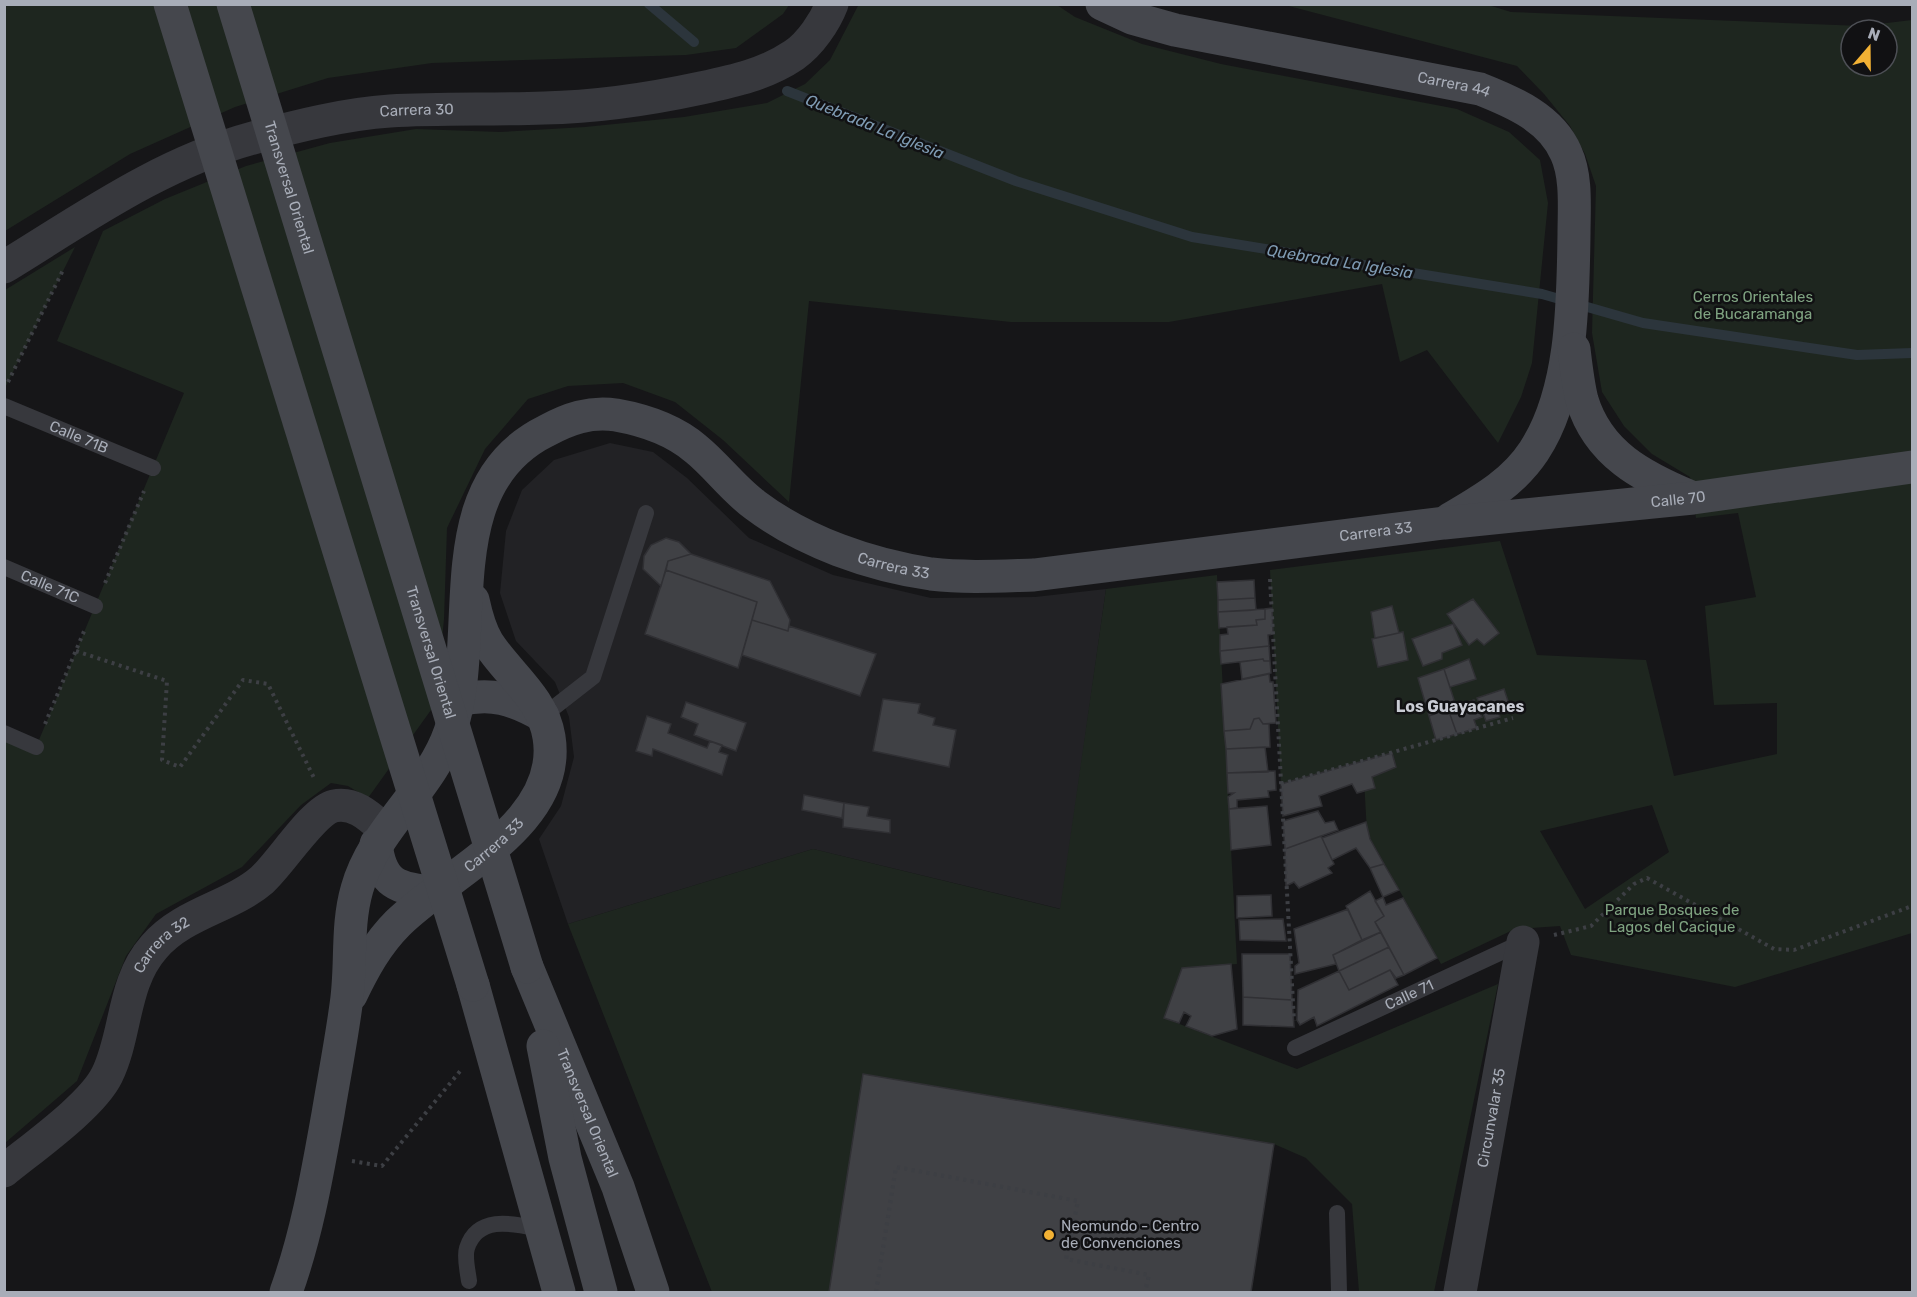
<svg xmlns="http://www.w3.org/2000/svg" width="1917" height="1297" viewBox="0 0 1917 1297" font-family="Rubik,sans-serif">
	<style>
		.built { fill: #222225 }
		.green { fill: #1e261f; fill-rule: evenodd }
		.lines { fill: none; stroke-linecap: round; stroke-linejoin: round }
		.stream { stroke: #2c353c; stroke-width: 10 }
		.building { fill: #404145; stroke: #303034; stroke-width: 1.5 }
		.path { stroke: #3d3f44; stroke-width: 4; stroke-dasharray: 3 4.5; stroke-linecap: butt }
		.lane { stroke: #37383d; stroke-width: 16 }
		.street { stroke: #37383d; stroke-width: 33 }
		.secondary { stroke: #45474d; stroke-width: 33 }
		.secondary-bridge { stroke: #45474d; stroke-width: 33 }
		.poi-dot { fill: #f2b134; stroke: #111113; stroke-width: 2 }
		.labels { text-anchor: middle; stroke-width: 5; stroke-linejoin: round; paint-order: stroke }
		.street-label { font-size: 15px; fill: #a8adb8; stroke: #111113 }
		.park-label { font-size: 15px; fill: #7fa381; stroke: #111113 }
		.poi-label { font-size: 15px; fill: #a8adb8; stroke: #111113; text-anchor: start }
		.water-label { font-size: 16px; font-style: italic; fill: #7f9bb3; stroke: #111113 }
		.neighbourhood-label { font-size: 16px; font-weight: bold; fill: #c9ccd4; stroke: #111113 }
	</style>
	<rect width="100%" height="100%" fill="#161618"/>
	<!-- built -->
	<path class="built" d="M 610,443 L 653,452 L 687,478 L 749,538 L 833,575 L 931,598 L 1035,597 L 1106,589 L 1061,909 L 813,849 L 568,924 L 539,839 L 561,806 L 574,757 L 569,717 L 555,682 L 516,641 L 500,593 L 506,531 L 522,490 L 554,460 Z"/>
	<!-- green -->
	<path class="green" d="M 859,4 L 1057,5 L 1075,17 L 1142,44 L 1221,64 L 1457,109 L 1509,132 L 1540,160 L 1548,203 L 1532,363 L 1521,397 L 1498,443 L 1427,350 L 1400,362 L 1382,284 L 1169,322 L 1011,322 L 809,301 L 789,502 L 723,440 L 675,402 L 623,383 L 568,386 L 528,399 L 485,449 L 447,528 L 444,619 L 436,703 L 368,798 L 348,786 L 331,783 L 301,805 L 242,867 L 156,914 L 126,956 L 77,1081 L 5,1143 L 5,733 L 36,747 L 184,393 L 57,341 L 103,231 L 165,199 L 246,166 L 330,143 L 416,129 L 500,132 L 585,127 L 684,117 L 767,103 L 805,84 L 830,60 Z
		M 1485,4 L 1511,12 L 1862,26 L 1912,20 L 1912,933 L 1735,987 L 1571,955 L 1560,926 L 1515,929 L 1441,964 L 1367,833 L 1363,761 L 1281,784 L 1270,570 L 1500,541 L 1537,655 L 1646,660 L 1674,776 L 1777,754 L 1777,703 L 1714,705 L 1705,606 L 1756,597 L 1738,513 L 1696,518 L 1690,477 L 1652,454 L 1624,426 L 1602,392 L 1592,333 L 1596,186 L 1585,154 L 1570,126 L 1544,94 L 1517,66 L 1285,5 ZM 1851,30 L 1887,30 L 1887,66 L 1851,66 ZM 1652,805 L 1669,852 L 1585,909 L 1540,831 Z
		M 5,5 L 789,5 L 783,14 L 736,48 L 686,55 L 432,63 L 328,78 L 235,107 L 130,154 L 5,231 Z
		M 75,247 L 5,388 L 5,290 Z
		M 1217,575 L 1237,964 L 1182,968 L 1164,1018 L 1297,1069 L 1498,984 L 1434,1292 L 1359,1292 L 1352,1204 L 1306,1158 L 1274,1144 L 863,1075 L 829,1292 L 712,1292 L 568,924 L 813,849 L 1060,909 L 1106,589 Z"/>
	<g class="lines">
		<!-- stream -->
		<path class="stream" d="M 649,4 L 694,42
			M 787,91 L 1016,181 L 1192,237 L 1542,294 L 1643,323 L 1857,355 L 1912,353"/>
	</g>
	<!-- building -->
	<path class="building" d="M 666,538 L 679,542 L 691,554 L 668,561 L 661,586 L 643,569 L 644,556 L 651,545 Z
		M 691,554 L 770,581 L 790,620 L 788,631 L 752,620 L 757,602 L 666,570 L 668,561 Z
		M 666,570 L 757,602 L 738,668 L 645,634 Z
		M 1254,580 L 1255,598 L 1218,600 L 1217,582 Z
		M 1255,598 L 1256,610 L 1218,612 L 1218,600 Z
		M 1473,599 L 1499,633 L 1484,645 L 1477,639 L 1469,645 L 1447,614 Z
		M 1392,606 L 1399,633 L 1375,638 L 1371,612 Z
		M 1272,608 L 1273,634 L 1268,635 L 1269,646 L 1220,651 L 1220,635 L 1228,634 L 1227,627 L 1257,625 L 1256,620 L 1265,619 L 1265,609 Z
		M 1265,609 L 1265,619 L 1256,620 L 1257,625 L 1219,628 L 1218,612 Z
		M 752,620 L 788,631 L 789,626 L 876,654 L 860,696 L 742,655 Z
		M 1453,624 L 1462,645 L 1442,653 L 1442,659 L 1423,666 L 1412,639 Z
		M 1403,632 L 1408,660 L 1378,667 L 1372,639 Z
		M 1269,646 L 1270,661 L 1264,661 L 1263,659 L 1221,664 L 1220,651 Z
		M 1263,659 L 1264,661 L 1270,661 L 1271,673 L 1242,679 L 1240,662 Z
		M 1469,659 L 1476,679 L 1450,687 L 1444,669 Z
		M 1444,669 L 1456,706 L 1429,716 L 1418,678 Z
		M 1269,674 L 1270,682 L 1273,682 L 1276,723 L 1263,724 L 1259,718 L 1254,719 L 1250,729 L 1224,731 L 1221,684 Z
		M 1504,689 L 1510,707 L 1497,708 L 1500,717 L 1486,721 L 1477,698 Z
		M 883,699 L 920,704 L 918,713 L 935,718 L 933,725 L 956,730 L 949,767 L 873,751 Z
		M 1474,700 L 1482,717 L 1474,720 L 1477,728 L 1457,734 L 1448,709 Z
		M 686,702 L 746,723 L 736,751 L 694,735 L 698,724 L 681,717 Z
		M 1448,709 L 1457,734 L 1436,740 L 1429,716 Z
		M 647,716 L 671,724 L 668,733 L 707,748 L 710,741 L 722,745 L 719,752 L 728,755 L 722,775 L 653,749 L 652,756 L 636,751 Z
		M 1259,718 L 1263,724 L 1269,724 L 1270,747 L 1226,749 L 1224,731 L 1250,729 L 1254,719 Z
		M 1265,747 L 1268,772 L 1227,773 L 1226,749 Z
		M 1392,753 L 1396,767 L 1372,777 L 1375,788 L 1357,793 L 1352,784 L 1319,796 L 1322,806 L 1283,816 L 1281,784 Z
		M 1275,771 L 1276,790 L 1268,791 L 1269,797 L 1237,800 L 1237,808 L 1229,809 L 1228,797 L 1234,793 L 1228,793 L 1227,773 Z
		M 804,795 L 844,803 L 842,818 L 802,810 Z
		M 844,803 L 869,807 L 867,816 L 890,820 L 890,833 L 843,827 Z
		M 1267,806 L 1271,845 L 1231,850 L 1229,809 Z
		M 1318,811 L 1325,823 L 1334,821 L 1338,830 L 1285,849 L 1283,821 Z
		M 1366,822 L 1370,839 L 1384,864 L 1370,868 L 1356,848 L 1332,860 L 1322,838 Z
		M 1321,836 L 1334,864 L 1328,868 L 1332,873 L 1299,888 L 1294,882 L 1286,886 L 1285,849 Z
		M 1384,864 L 1399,890 L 1383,897 L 1370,868 Z
		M 1370,891 L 1384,916 L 1375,922 L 1381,932 L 1362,940 L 1346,906 Z
		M 1271,895 L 1272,916 L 1237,918 L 1237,896 Z
		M 1383,897 L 1386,905 L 1403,898 L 1437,958 L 1404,975 L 1375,922 L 1384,916 L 1375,901 Z
		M 1348,909 L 1362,940 L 1333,955 L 1336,964 L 1295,974 L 1295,966 L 1299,963 L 1294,929 Z
		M 1283,919 L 1286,941 L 1240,940 L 1239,920 Z
		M 1381,932 L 1389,947 L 1339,971 L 1333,955 Z
		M 1389,947 L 1404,975 L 1396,978 L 1390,970 L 1349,990 L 1339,971 Z
		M 1242,954 L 1290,954 L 1292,1000 L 1243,997 Z
		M 1231,964 L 1237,1029 L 1212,1036 L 1186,1026 L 1191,1016 L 1184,1012 L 1179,1023 L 1164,1018 L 1182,968 Z
		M 1390,970 L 1398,985 L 1317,1026 L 1314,1017 L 1300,1025 L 1297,1020 L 1298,990 L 1339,971 L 1349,990 Z
		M 1243,997 L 1292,1000 L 1294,1027 L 1243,1025 Z
		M 863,1074 L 1274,1144 L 1251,1292 L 829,1292 Z"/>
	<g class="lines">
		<!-- path -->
		<path class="path" d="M 8,382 L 63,270
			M 1270,579 L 1294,1021
			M 105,583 L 144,491
			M 76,651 L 167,681 L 162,760 L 180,767 L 243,680 L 268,684 L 314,778
			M 45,724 L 85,629
			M 1281,784 L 1513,718
			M 1554,935 L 1591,926 L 1634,884 L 1647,878 L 1774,949 L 1794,950 L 1912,906
			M 352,1161 L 382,1166 L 461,1070
			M 876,1292 L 896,1167 L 1078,1201 L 1066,1259 L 1149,1275 L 1145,1292"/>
		<!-- lane -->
		<g class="lane">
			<path id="s1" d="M 4,406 L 153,468"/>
			<path id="s2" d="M 4,567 L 95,606"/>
			<path d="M 543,716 L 593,677 L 646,513"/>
			<path d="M 4,733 L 36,747"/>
			<path id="s3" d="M 1295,1048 L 1523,942"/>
			<path d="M 1337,1213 L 1339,1292"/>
			<path d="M 469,1281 C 468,1272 464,1257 467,1248 C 478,1214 515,1224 541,1229"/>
		</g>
		<!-- street -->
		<g class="street">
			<path id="s4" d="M 4,267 C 84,218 161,163 253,138 C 297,126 345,114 390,111 C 442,108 493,110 544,108 C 597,107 650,99 701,88 C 734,81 766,74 794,55 C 810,44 825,22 832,4"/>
			<path id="s5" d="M 4,1171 C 32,1148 92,1106 107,1075 C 127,1034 122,983 154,947 C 183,913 231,907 262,880 C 281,863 313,811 334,806 C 355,801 372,819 386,831"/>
			<path id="s6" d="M 1460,1292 L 1523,942"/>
		</g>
		<!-- secondary -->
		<g class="secondary">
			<path id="s7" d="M 1102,4 L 1132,18 L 1175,30 L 1480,89 C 1513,102 1551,118 1566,153 C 1577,177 1574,208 1574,234 C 1573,302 1573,392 1534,451 C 1513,483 1482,500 1450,519"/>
			<path d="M 1574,349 C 1576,366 1578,384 1582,400 C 1598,454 1643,477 1691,497"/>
			<path d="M 458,701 C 490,691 515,700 543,716"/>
			<path d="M 376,844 C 381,884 397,889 435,892"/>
			<path id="s8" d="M 527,967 L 618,1187 L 653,1292"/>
			<path d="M 473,985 L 559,1292"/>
			<path id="s9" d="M 351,995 C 364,968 377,944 398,923 C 449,872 563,823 549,737 C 543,698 508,674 488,643 C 480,630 476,614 473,600"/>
			<path d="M 543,1046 L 565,1158 L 601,1292"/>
			<path id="s10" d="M 286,1292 C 307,1234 317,1175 328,1114 C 334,1078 341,1042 346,1005 C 352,967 346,927 357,889 C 374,828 430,790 450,732 C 484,636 433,487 546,431 C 568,419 590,411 616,415 C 644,420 674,430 696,449 C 717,466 733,489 755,505 C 804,542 870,565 931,574 C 965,578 1000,576 1034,575 L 1444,523 L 1693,498 L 1912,467"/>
		</g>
		<!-- secondary-bridge -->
		<g class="secondary-bridge">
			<path d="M 170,4 L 473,985"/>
			<path id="s11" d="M 233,4 L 527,967"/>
		</g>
	</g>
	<!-- markers -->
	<circle class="poi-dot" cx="1049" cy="1235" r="6"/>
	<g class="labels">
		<!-- street labels -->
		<g class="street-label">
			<text dy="5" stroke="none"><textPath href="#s7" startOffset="362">Carrera 44</textPath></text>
			<text dy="5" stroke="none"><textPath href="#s4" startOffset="448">Carrera 30</textPath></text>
			<text dy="5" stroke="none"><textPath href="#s11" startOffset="192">Transversal Oriental</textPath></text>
			<text dy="5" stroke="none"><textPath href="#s1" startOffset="81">Calle 71B</textPath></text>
			<text dy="5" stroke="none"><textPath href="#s10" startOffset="2110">Calle 70</textPath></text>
			<text dy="5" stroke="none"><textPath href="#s10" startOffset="1806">Carrera 33</textPath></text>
			<text dy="5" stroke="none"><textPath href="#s10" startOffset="1320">Carrera 33</textPath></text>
			<text dy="5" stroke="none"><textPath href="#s2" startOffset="50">Calle 71C</textPath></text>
			<text dy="5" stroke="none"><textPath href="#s11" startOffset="678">Transversal Oriental</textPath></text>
			<text dy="5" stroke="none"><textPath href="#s9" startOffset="210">Carrera 33</textPath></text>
			<text dy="5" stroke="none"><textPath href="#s5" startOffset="286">Carrera 32</textPath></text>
			<text dy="5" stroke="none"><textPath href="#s3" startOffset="126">Calle 71</textPath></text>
			<text dy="5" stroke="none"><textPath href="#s8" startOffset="158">Transversal Oriental</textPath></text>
			<text dy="5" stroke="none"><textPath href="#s6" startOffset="177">Circunvalar 35</textPath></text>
		</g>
		<!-- park labels -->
		<g class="park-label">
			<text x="1753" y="302">Cerros Orientales<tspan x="1753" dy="17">de Bucaramanga</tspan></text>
			<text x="1672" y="915">Parque Bosques de<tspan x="1672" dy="17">Lagos del Cacique</tspan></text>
		</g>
		<!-- poi labels -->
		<g class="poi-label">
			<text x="1061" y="1231">Neomundo - Centro<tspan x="1061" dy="17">de Convenciones</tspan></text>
		</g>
		<!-- water labels -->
		<g class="water-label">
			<text transform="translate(875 126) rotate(22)" y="6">Quebrada La Iglesia</text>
			<text transform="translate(1340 261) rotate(9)" y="6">Quebrada La Iglesia</text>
		</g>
		<!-- neighbourhood labels -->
		<g class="neighbourhood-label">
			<text x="1460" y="712">Los Guayacanes</text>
		</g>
	</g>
	<!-- border -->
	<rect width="1917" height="1297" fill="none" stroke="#a8adb8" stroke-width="12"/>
	<!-- north arrow -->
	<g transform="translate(1869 48) rotate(20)"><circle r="28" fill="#111113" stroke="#4d4f55" stroke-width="1.5"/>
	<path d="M0-4.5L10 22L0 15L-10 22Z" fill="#f2b134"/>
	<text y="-9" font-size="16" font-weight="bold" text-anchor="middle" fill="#a8adb8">N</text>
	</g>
</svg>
